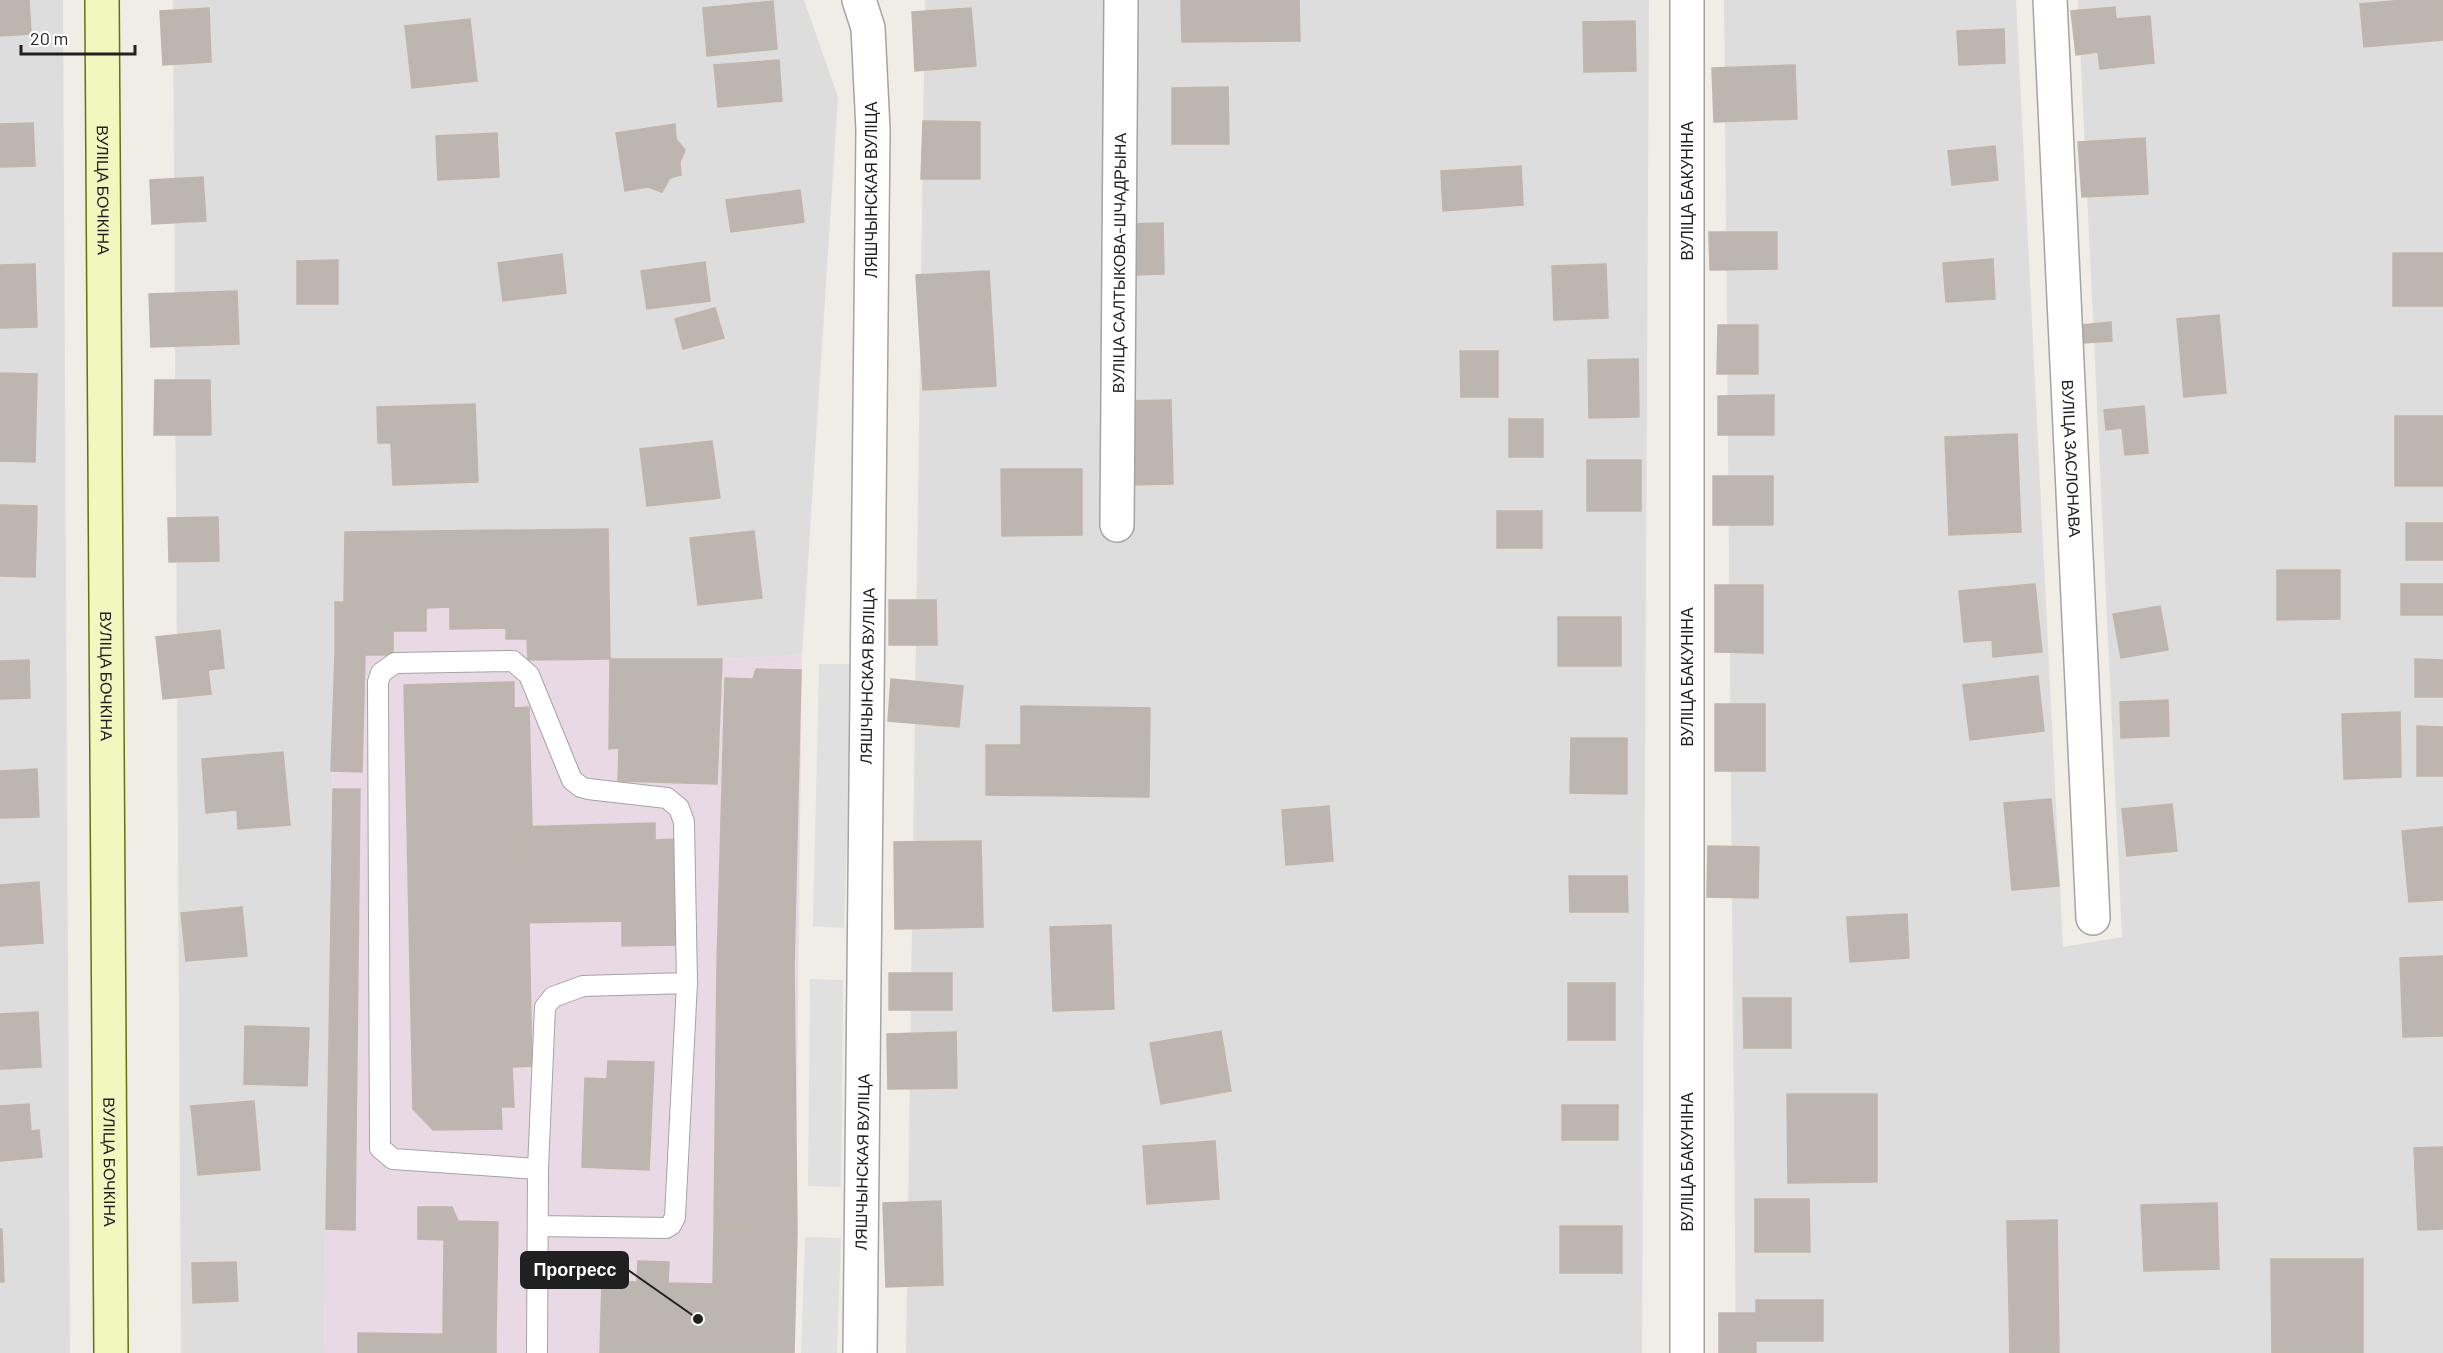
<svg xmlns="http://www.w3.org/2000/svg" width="2443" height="1353" viewBox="0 0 2443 1353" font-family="Barlow,sans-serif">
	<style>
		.residential { fill: #dedddd }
		.industrial { fill: #e9d9e5 }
		.parking { fill: #e0e0e0 }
		.building { fill: #bdb6b0; stroke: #c1b5aa; stroke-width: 1.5 }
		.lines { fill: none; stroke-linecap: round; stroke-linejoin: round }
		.lane-casing { stroke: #a4a4a4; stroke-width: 22 }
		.street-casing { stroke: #a4a4a4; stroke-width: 36 }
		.secondary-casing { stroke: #65730b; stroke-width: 36 }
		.lane { stroke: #fff; stroke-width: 20 }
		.street { stroke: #fff; stroke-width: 33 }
		.secondary { stroke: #f2f6bf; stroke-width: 33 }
		.labels { text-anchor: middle; stroke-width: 4.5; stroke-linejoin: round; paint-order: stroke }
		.street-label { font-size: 16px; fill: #202020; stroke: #fff }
		.leader { fill: none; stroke: #202020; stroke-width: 2 }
		.callout-dot { fill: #202020; stroke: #fff; stroke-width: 2 }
		.callout { fill: #202020; stroke: #202020; stroke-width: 2 }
		.callout-label { font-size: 18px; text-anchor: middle; font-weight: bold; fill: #fff }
	</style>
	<rect width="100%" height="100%" fill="#f0ede7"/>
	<!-- residential -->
	<path class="residential" d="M 0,0 L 63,0 L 70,1353 L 0,1353 Z
		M 173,0 L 804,0 L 838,97 L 802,655 L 722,659 L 610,659 L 608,529 L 335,603 L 324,1353 L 181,1353 Z
		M 925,0 L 1649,0 L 1642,1353 L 906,1353 Z
		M 1724,0 L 2016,0 L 2063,947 L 2122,937 L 2078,0 L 2443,0 L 2443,1353 L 1736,1353 Z"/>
	<!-- industrial -->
	<path class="industrial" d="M 608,529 L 611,659 L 722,659 L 802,655 L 794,1353 L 324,1353 L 335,602 L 344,602 L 345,532 Z"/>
	<!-- parking -->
	<path class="parking" d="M 819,664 L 853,664 L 844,928 L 813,926 Z
		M 810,979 L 843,980 L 841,1187 L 808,1186 Z
		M 805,1237 L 841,1238 L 837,1353 L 801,1353 Z"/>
	<!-- building -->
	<path class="building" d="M 0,0 L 29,0 L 31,34 L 0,36 Z
		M 1181,0 L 1299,0 L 1300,41 L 1182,42 Z
		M 2404,0 L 2443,0 L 2443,40 L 2364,47 L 2360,4 Z
		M 773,1 L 777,49 L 707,56 L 703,8 Z
		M 2115,7 L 2116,19 L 2150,16 L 2154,63 L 2100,69 L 2098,52 L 2076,55 L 2071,11 Z
		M 209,8 L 211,62 L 163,65 L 160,11 Z
		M 971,8 L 976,66 L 915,71 L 912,12 Z
		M 470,19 L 477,81 L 412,88 L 405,26 Z
		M 1635,21 L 1636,71 L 1584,72 L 1583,22 Z
		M 2004,29 L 2005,63 L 1959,65 L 1957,31 Z
		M 779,60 L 782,101 L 718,107 L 714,65 Z
		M 1795,65 L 1797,119 L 1714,122 L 1712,68 Z
		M 1228,87 L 1229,144 L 1172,144 L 1172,88 Z
		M 923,121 L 980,122 L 980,179 L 921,179 Z
		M 33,123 L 35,166 L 0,167 L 0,124 Z
		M 675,124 L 676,139 L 685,150 L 680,162 L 681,175 L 670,178 L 662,192 L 648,187 L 625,191 L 616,133 Z
		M 497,133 L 499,177 L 438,180 L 436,136 Z
		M 2145,138 L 2148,194 L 2082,197 L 2078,142 Z
		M 1995,146 L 1998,180 L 1952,185 L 1948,151 Z
		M 1521,166 L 1523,205 L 1443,211 L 1441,171 Z
		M 203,177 L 206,221 L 152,224 L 150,180 Z
		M 800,190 L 804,222 L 731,232 L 726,200 Z
		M 1163,223 L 1164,274 L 1131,275 L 1129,224 Z
		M 1709,232 L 1777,232 L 1777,269 L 1710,270 Z
		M 2393,253 L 2443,253 L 2443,306 L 2393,306 Z
		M 562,254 L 566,293 L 503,301 L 498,263 Z
		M 1993,259 L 1995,299 L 1946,302 L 1943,263 Z
		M 338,260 L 338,304 L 297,304 L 297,261 Z
		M 705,262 L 710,301 L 647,309 L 641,271 Z
		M 35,264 L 37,327 L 0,328 L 0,265 Z
		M 1606,264 L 1608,318 L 1554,320 L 1552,266 Z
		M 989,271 L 996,386 L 923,390 L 916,275 Z
		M 237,291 L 239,344 L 151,347 L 149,294 Z
		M 715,308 L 724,338 L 683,349 L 675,319 Z
		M 2219,315 L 2226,393 L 2184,397 L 2177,319 Z
		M 2111,322 L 2112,341 L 2083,343 L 2082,325 Z
		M 1718,325 L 1758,325 L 1758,374 L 1717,374 Z
		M 1460,351 L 1498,351 L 1498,397 L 1461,397 Z
		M 1638,359 L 1639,417 L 1589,418 L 1588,360 Z
		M 0,373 L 37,374 L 35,462 L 0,461 Z
		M 155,380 L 210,380 L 211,435 L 154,435 Z
		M 1774,395 L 1774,435 L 1718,435 L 1718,396 Z
		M 1171,400 L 1173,484 L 1126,485 L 1124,401 Z
		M 475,404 L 478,482 L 393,485 L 391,443 L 378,443 L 377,407 Z
		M 2144,406 L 2148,453 L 2125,455 L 2122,428 L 2106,430 L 2104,410 Z
		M 2395,416 L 2443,416 L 2443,486 L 2395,486 Z
		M 1509,419 L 1543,419 L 1543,457 L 1509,457 Z
		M 2017,434 L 2021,532 L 1949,535 L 1945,437 Z
		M 712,441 L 720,498 L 647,506 L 640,449 Z
		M 1587,460 L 1641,460 L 1641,511 L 1587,511 Z
		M 1001,469 L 1082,469 L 1082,535 L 1002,536 Z
		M 1713,476 L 1773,476 L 1773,525 L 1713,525 Z
		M 0,505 L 37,506 L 35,577 L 0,576 Z
		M 1497,511 L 1542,511 L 1542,548 L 1497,548 Z
		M 218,517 L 219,561 L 169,562 L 168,518 Z
		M 2406,523 L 2443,523 L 2443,560 L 2406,560 Z
		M 608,529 L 610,659 L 528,660 L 527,639 L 506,639 L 506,628 L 450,629 L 450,607 L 426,608 L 426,631 L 393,631 L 393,655 L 335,655 L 335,602 L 344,602 L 345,532 Z
		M 754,531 L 762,598 L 698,605 L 690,538 Z
		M 2277,570 L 2340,570 L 2340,619 L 2277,620 Z
		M 2035,584 L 2042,652 L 1993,657 L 1992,640 L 1964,642 L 1959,591 Z
		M 2401,584 L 2443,584 L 2443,615 L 2401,615 Z
		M 1715,585 L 1763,585 L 1763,653 L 1715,652 Z
		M 889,600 L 936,600 L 937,645 L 889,645 Z
		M 2160,606 L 2168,650 L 2121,658 L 2113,614 Z
		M 1558,617 L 1621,617 L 1621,666 L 1558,666 Z
		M 220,630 L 224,668 L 208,670 L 211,694 L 163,699 L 156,637 Z
		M 335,655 L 365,656 L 362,772 L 331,771 Z
		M 610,659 L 722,659 L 717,784 L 618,781 L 619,748 L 609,749 Z
		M 2415,659 L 2443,660 L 2443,697 L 2415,697 Z
		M 29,660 L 30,698 L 0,699 L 0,661 Z
		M 756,669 L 801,670 L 794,966 L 717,964 L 725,678 L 753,679 Z
		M 2038,676 L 2044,731 L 1970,740 L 1963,685 Z
		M 891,679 L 963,686 L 959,727 L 888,721 Z
		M 514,682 L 514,708 L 529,707 L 532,827 L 514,827 L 516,923 L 529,923 L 532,1066 L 512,1067 L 514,1107 L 501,1107 L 502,1129 L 433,1130 L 413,1109 L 404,685 Z
		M 2168,700 L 2169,736 L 2121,738 L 2120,702 Z
		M 1715,704 L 1765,704 L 1765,771 L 1715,771 Z
		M 1021,706 L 1150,708 L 1149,797 L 986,795 L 986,745 L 1021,745 Z
		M 2400,712 L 2401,777 L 2344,779 L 2342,714 Z
		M 2417,726 L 2443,727 L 2443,776 L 2417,776 Z
		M 1571,738 L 1627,738 L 1627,794 L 1570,793 Z
		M 283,752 L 290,825 L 238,829 L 237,810 L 206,813 L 202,759 Z
		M 37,769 L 39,817 L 0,818 L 0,771 Z
		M 333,789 L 360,789 L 355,1230 L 326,1229 Z
		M 2051,799 L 2059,886 L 2012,890 L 2004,803 Z
		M 2172,804 L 2177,851 L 2127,856 L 2122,809 Z
		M 1329,806 L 1333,861 L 1286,865 L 1282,810 Z
		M 655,823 L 655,840 L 674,839 L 676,945 L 622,946 L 622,921 L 516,923 L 514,827 Z
		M 2443,827 L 2443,900 L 2409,902 L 2402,831 Z
		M 981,841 L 983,927 L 895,929 L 894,842 Z
		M 1708,846 L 1759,847 L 1758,898 L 1707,897 Z
		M 1569,876 L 1627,876 L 1628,912 L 1570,912 Z
		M 39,882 L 43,943 L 0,946 L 0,885 Z
		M 242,907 L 247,956 L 186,961 L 181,913 Z
		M 1907,914 L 1909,958 L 1850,962 L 1847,917 Z
		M 1111,925 L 1114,1009 L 1053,1011 L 1050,927 Z
		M 2443,956 L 2443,1036 L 2403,1037 L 2400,958 Z
		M 717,964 L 794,966 L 797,1232 L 714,1230 Z
		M 889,973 L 952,973 L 952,1010 L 889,1010 Z
		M 1568,983 L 1615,983 L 1615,1040 L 1568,1040 Z
		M 1743,998 L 1791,998 L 1791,1048 L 1744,1048 Z
		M 38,1012 L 41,1067 L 0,1069 L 0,1014 Z
		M 245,1026 L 309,1028 L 307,1086 L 244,1084 Z
		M 1221,1031 L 1231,1091 L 1161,1104 L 1150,1043 Z
		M 956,1032 L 957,1088 L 888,1089 L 887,1034 Z
		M 608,1061 L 654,1062 L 649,1170 L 582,1167 L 585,1078 L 607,1079 Z
		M 1787,1094 L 1877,1094 L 1877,1182 L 1788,1183 Z
		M 254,1101 L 260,1170 L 198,1175 L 191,1106 Z
		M 29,1104 L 31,1131 L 39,1130 L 42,1157 L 0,1161 L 0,1106 Z
		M 1562,1105 L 1618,1105 L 1618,1140 L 1562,1140 Z
		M 1215,1141 L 1219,1199 L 1147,1204 L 1143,1146 Z
		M 2443,1147 L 2443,1229 L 2418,1230 L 2414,1148 Z
		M 1755,1199 L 1809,1199 L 1810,1252 L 1755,1252 Z
		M 941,1201 L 943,1285 L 886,1287 L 883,1203 Z
		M 2217,1203 L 2219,1269 L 2144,1271 L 2141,1205 Z
		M 418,1207 L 452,1207 L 458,1221 L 498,1222 L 496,1335 L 443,1334 L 444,1240 L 418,1239 Z
		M 2057,1220 L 2059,1353 L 2010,1353 L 2007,1221 Z
		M 1560,1226 L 1622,1226 L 1622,1273 L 1560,1273 Z
		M 0,1229 L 2,1229 L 4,1282 L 0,1282 Z
		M 714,1230 L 797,1232 L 794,1353 L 600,1353 L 602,1281 L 637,1282 L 638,1261 L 669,1262 L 668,1283 L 713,1284 Z
		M 2271,1259 L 2363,1259 L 2363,1353 L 2272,1353 Z
		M 236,1262 L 238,1301 L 193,1303 L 192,1263 Z
		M 1756,1300 L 1823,1300 L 1823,1341 L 1756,1341 Z
		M 1719,1313 L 1755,1313 L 1756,1353 L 1719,1353 Z
		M 358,1333 L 496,1335 L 496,1353 L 358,1353 Z"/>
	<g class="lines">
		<!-- lane casing -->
		<g class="lane-casing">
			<path id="lane" d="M 538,1226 L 666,1228 L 671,1225 L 675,1217 L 687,983
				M 537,1353 L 538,1169 L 545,1007 L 553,997 L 583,986 L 687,983 L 684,822 L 679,808 L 667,798 L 588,789 L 581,787 L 572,780 L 529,675 L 513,661 L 395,663 L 381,673 L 378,682 L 380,1148 L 393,1159 L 538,1169"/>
		</g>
		<!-- street casing -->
		<g class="street-casing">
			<g id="street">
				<path d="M 859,0 L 868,28 L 873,130 L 860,1353"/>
				<path d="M 1687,0 L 1687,1353"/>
				<path id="s1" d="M 2050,0 L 2093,918"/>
				<path id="s2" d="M 1117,525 L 1121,0"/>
			</g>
		</g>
		<!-- secondary casing -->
		<g class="secondary-casing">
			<g id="secondary">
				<path id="s3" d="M 102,0 L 111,1353"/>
			</g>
		</g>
		<!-- lane -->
		<use href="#lane" class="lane"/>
		<!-- street -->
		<use href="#street" class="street"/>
		<!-- secondary -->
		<use href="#secondary" class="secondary"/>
	</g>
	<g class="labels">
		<!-- street labels -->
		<g class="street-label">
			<text transform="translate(871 190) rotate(-90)" y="6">ЛЯШЧЫНСКАЯ ВУЛІЦА</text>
			<text dy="6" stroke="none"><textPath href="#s3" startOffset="190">ВУЛІЦА БОЧКІНА</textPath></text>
			<text transform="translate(1687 191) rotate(-90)" y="6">ВУЛІЦА БАКУНІНА</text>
			<text dy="6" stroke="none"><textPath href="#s2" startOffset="262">ВУЛІЦА САЛТЫКОВА-ШЧАДРЫНА</textPath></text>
			<text dy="6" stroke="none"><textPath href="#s1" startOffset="459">ВУЛІЦА ЗАСЛОНАВА</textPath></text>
			<text dy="6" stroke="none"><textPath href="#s3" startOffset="676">ВУЛІЦА БОЧКІНА</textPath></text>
			<text transform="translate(867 676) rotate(-89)" y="6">ЛЯШЧЫНСКАЯ ВУЛІЦА</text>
			<text transform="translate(1687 677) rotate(-90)" y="6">ВУЛІЦА БАКУНІНА</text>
			<text dy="6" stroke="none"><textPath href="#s3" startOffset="1162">ВУЛІЦА БОЧКІНА</textPath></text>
			<text transform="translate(862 1162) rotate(-89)" y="6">ЛЯШЧЫНСКАЯ ВУЛІЦА</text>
			<text transform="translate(1687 1162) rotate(-90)" y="6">ВУЛІЦА БАКУНІНА</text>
		</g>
	</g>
	<!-- callouts -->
	<path class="leader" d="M698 1319L628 1270"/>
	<circle class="callout-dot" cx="698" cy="1319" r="6"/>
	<rect class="callout" x="521" y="1252" width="107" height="36" rx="6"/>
	<g class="callout-label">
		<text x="575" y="1276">Прогресс</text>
	</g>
	<!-- scale -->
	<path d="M21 45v9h114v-9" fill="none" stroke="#202020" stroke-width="3"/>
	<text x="30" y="45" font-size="18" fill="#202020" stroke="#ffffff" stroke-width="4.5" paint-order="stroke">20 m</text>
</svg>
